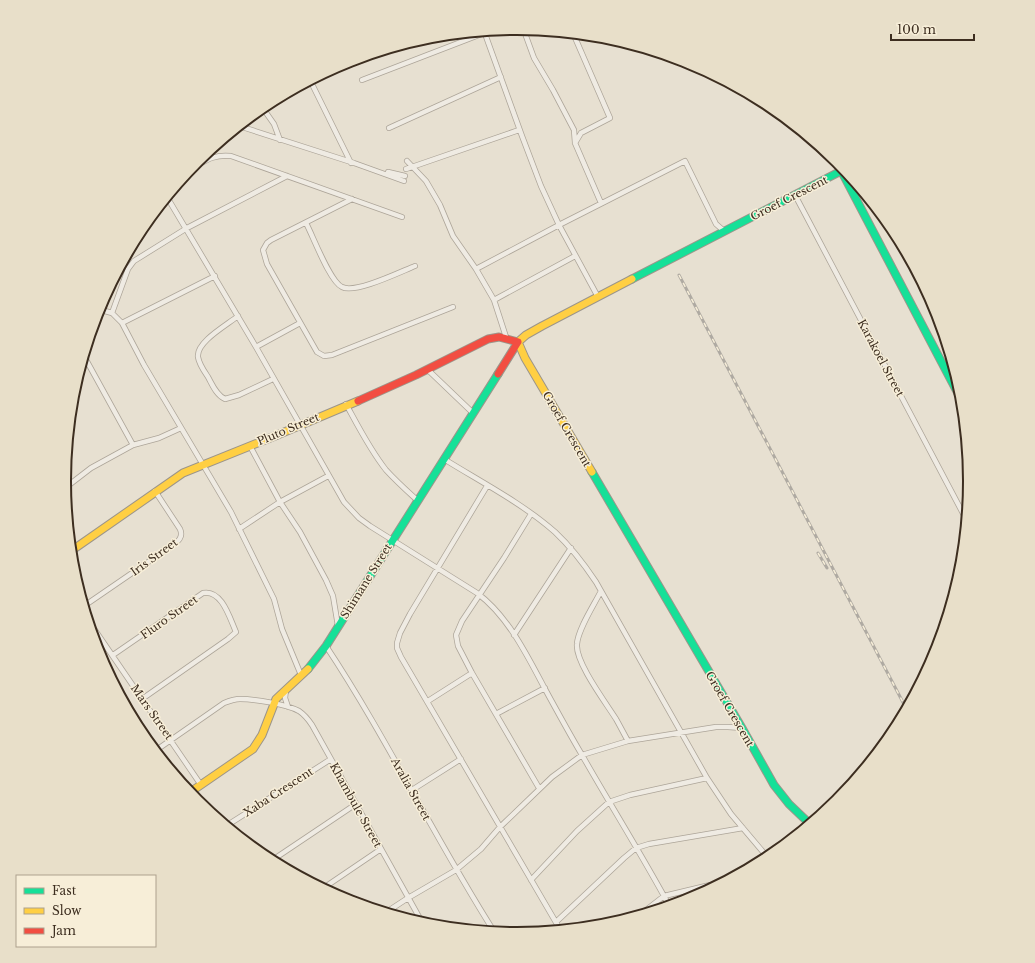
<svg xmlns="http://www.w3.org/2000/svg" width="1035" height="963" viewBox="0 0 1035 963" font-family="'Libre Baskerville',serif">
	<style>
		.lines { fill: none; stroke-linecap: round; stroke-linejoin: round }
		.street-casing { stroke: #ada599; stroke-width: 6 }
		.fast-casing { stroke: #9c958a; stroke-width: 9 }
		.slow-casing { stroke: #9c958a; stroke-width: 9 }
		.jam-casing { stroke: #9c958a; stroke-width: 9 }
		.street { stroke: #efebe3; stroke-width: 4.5 }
		.fast { stroke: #16e098; stroke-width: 7 }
		.slow { stroke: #ffcf43; stroke-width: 7 }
		.jam { stroke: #f24e42; stroke-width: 7 }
		.rail-casing { stroke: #afaaa2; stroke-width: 3 }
		.rail { stroke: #f7eed8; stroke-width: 1.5; stroke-dasharray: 4.5; stroke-linecap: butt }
		.labels { text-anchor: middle; stroke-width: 3; stroke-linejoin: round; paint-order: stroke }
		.street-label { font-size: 11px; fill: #3d2e20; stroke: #f7eed8 }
		.rim { fill: none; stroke: #3d2e20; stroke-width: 2 }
	</style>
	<rect width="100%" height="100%" fill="#e7e0d1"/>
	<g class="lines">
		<!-- street casing -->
		<g class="street-casing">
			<path id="street" d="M 523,28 L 534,58 L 553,90 L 574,130 L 575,143 L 601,203
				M 484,31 L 522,136 L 541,186 L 559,225 L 598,297
				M 573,33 L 610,118 L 581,133 L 575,143
				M 310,80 L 351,163
				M 362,80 L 492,30
				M 262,107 L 274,124 L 280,140
				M 239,126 L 354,163 L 404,181
				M 389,128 L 501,77
				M 407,161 L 426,181 L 440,205 L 453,236 L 476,269 L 494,300 L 506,337
				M 406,169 L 519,130
				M 189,170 C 204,162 212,154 231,156 L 402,217
				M 388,172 L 405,176
				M 795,195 L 967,521
				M 167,197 L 256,347 L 344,502 L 359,518 L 370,526 L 477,593 C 508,616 527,655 545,689 C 557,711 569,733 582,755 C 611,806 642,855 670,907
				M 352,199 L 271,240 L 267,243 L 263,250 L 267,264 L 317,352 L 324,356 L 332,355 L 453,307
				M 306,223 C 313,236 330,282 342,287 C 355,294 400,272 415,266
				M 476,269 L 559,225 L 685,161 L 716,224 L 724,231
				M 494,300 L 575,256
				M 98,309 L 112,313 L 122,323 L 215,276
				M 112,313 L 128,269 L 134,261 L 187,228 L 287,176
				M 238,316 C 227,325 196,342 198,357 C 199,364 204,371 208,377 C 212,384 216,395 225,399 L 239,395 L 273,379
				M 122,323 L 144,365 L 231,512 L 274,599 L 282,629 L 301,675
				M 256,347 L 300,323
				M 427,369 L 473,413
				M 346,404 C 358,426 370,450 386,470 C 396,481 406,490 417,500
				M 133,445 L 159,438 L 181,428
				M 250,446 L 280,502 L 300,532 L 326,580 L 333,596 L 338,626
				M 444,459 C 481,482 522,503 555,532 C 571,547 584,564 596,582 L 707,778 L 731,814 L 769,859
				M 487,486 L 410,614 L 400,633 L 397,643 L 397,648 L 401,657 L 561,931
				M 65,488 L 91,468 L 133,445 L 84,356
				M 531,514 L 504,558 L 462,621 L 456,635 L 458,646 L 472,673 L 539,788
				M 239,529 L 280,502 L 328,476
				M 601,591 C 594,605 578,629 577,644 C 575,662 606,703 616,719 C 620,726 624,734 628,741
				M 84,606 L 170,547 C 177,542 184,538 180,529 L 155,491
				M 88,620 L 201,785
				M 514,635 L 571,548
				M 326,646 C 387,738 435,839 495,933
				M 113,655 L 203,593 C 222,589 230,619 236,632 L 228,639 L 142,699
				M 286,690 L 285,698 L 288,707
				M 428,701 L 472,673
				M 496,714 L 545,688
				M 155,751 L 224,703 C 229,701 234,699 240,699 C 254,699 286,704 299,711 C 305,715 308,719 312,725 L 423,924
				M 412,790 L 461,759
				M 226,826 L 331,759
				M 271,861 L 356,804
				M 531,880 L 577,831 L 609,802 L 630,795 L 707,778
				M 322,889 L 381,849
				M 385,913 L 408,898 L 456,870 L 481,849 L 500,827 L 552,777 L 582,755 L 628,741 L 716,727 L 728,727 L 742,728
				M 637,917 L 664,896 L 710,885 L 719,886
				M 556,922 L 624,858 L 636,848 L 649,844 L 743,828"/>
		</g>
		<!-- fast casing -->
		<g class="fast-casing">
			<path id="fast" d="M 834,157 L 963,403
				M 632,279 L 841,171
				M 592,472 L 742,728 L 774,785 L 789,804 L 811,825
				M 308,669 L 326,646 L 498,374"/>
		</g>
		<!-- slow casing -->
		<g class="slow-casing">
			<path id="slow" d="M 592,472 L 525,358 L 518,342 L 526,335 L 542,326 L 632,279
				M 71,551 L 183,473 L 275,436 L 358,401
				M 189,793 L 253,749 L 262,735 L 276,699 L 308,669"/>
		</g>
		<!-- jam casing -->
		<g class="jam-casing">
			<path id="jam" d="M 358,401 L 416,375 L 488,339 L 499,337 L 518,342 L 498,374"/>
		</g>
		<!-- street -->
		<use href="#street" class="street"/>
		<!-- fast -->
		<use href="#fast" class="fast"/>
		<!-- slow -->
		<use href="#slow" class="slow"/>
		<!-- jam -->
		<use href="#jam" class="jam"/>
		<!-- rail casing -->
		<g class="rail-casing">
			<path id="rail" d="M 679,275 L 907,710
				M 818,553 L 827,568"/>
		</g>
		<!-- rail -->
		<use href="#rail" class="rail"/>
	</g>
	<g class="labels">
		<!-- street labels -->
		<g class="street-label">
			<text transform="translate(789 198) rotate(-27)" y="4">Groef Crescent</text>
			<text transform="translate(881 358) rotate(62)" y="4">Karakoel Street</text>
			<text transform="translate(288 429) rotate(-23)" y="4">Pluto Street</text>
			<text transform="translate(567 429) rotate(60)" y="4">Groef Crescent</text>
			<text transform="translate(154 557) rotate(-36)" y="4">Iris Street</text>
			<text transform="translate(366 581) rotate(-58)" y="4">Shimane Street</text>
			<text transform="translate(169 617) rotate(-35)" y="4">Fluro Street</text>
			<text transform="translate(730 709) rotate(60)" y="4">Groef Crescent</text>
			<text transform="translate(152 712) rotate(55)" y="4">Mars Street</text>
			<text transform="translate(411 789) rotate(61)" y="4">Aralia Street</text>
			<text transform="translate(278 792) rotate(-33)" y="4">Xaba Crescent</text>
			<text transform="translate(356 805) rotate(61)" y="4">Khambule Street</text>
		</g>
	</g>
	<!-- crop -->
	<path d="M0 0H1035V963H0ZM71 481a446 446 0 1 1 892 0a446 446 0 1 1-892 0Z" fill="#e8dfc9" fill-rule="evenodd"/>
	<path class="rim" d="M71 481a446 446 0 1 1 892 0a446 446 0 1 1-892 0Z"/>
	<!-- legend -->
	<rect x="16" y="875" width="140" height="72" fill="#f7eed8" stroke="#ada18e"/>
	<rect x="24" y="888" width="20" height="6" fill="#16e098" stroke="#ada18e"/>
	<text x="52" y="895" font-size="12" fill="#3d2e20">Fast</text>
	<rect x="24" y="908" width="20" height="6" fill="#ffcf43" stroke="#ada18e"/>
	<text x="52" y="915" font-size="12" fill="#3d2e20">Slow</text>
	<rect x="24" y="928" width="20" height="6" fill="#f24e42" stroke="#ada18e"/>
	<text x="52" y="935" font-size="12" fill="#3d2e20">Jam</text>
	<!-- scale -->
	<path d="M891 34v6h83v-6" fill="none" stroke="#3d2e20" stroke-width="2"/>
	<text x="897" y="34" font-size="12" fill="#3d2e20" stroke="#f7eed8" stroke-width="3" paint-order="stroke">100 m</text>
</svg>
